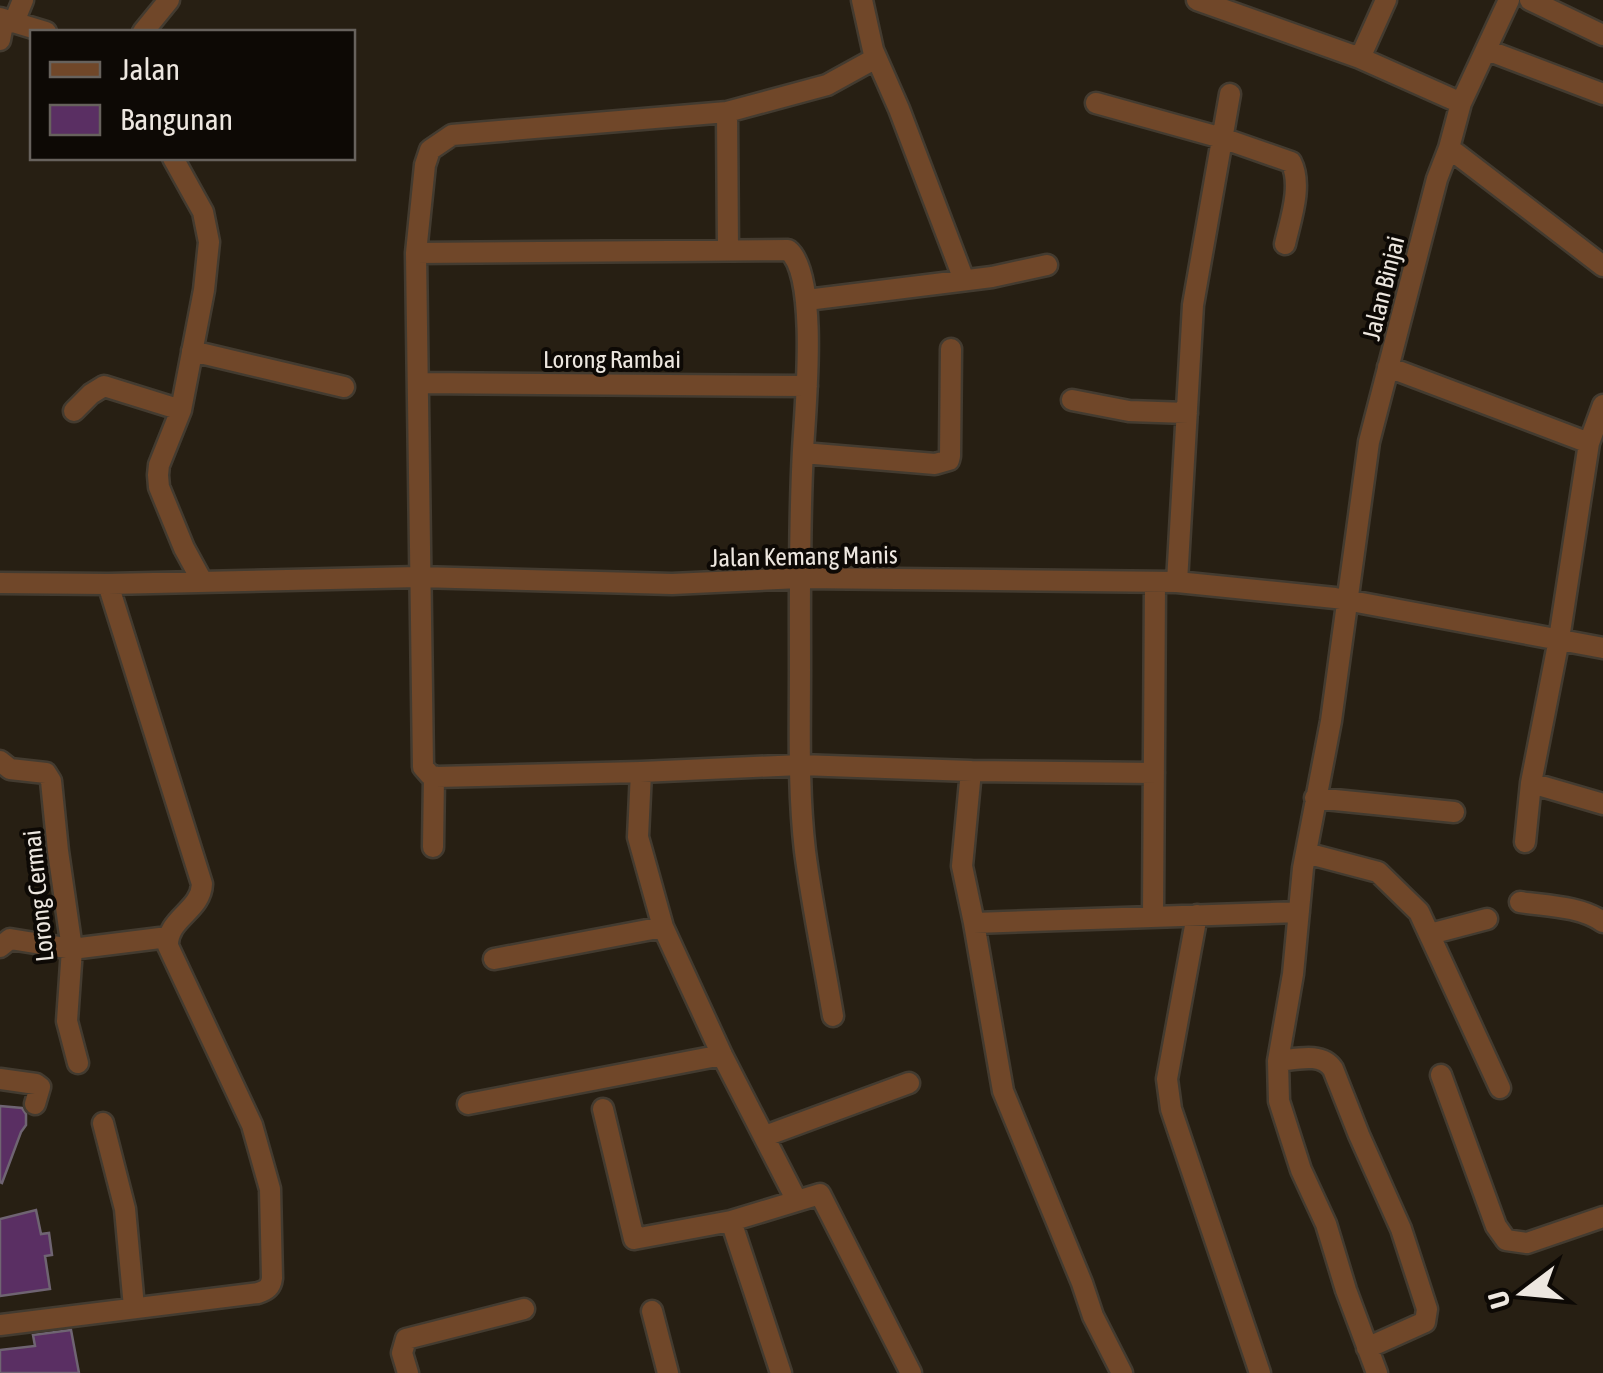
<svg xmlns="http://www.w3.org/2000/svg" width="1603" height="1373" viewBox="0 0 1603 1373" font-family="'Asap Condensed',sans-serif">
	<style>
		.building { fill: #5a2f63; stroke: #6f6472; stroke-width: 2.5 }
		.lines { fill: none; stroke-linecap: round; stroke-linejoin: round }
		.street-casing { stroke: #433b30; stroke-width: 25 }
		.street { stroke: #704729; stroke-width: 20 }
		.labels { text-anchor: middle; stroke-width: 8; stroke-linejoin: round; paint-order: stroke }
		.street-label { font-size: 25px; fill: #ede7e0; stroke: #0d0905 }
	</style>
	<rect width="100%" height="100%" fill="#271f13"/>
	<!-- building -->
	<path class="building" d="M 0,1106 L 22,1108 L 26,1114 L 26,1125 L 21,1132 L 2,1183 L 0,1182 Z
		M 36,1210 L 41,1234 L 49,1233 L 52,1255 L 45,1256 L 50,1289 L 0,1296 L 0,1219 Z
		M 71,1330 L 79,1373 L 0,1373 L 0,1350 L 35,1346 L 33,1335 Z"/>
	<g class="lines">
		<!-- street casing -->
		<g class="street-casing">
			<path id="street" d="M 862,0 L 873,50 L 899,109 L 964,280
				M 1197,0 L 1360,58 L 1461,103
				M 1530,0 L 1603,35
				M 0,18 L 46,32
				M 14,22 L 23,0
				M 143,32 L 169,0
				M 0,40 L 4,19
				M 1487,50 L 1603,94
				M 876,58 L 827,85 L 727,112 L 452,135 L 430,150 L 425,165 L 416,253 L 423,767 L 430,775 L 436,777 L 641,772 L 800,765 L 971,771 L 962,866 L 974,923 L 1299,912
				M 1360,58 L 1386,0
				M 1096,103 L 1222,138 L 1291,162 C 1303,185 1290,221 1285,244
				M 727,112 L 728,250
				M 1449,148 L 1603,266
				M 173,158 L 203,212 L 209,242 L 204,290 L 181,410 L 159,465 L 158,475 L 159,487 L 184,548 L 202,581
				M 416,253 L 788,250 C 819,274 805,410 803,450 C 799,523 800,596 800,669 C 800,730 798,791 805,851 C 812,906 824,961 833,1016
				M 807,300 L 992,277 L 1047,265
				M 192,351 L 344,387
				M 1388,367 L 1589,443
				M 418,383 L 807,386
				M 1072,400 L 1129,411 L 1187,413
				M 74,411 L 91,394 L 104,386 L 181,410
				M 803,453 L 935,464 L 949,460 L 950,456 L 951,349
				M 1177,582 L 1193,305 L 1230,94
				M 0,583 L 108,584 L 419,577 L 672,584 L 800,578 L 1177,582 L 1335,598 L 1603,648
				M 0,761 L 10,769 L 46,773 L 51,781 L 58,851 L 72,949 L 67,1021 L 78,1063
				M 971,771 L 1154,773
				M 641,772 L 638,837 L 663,927 L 722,1055 L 797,1201 L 820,1194 L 911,1373
				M 1531,783 L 1603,804
				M 1315,798 L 1454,812
				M 1525,842 L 1531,783 L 1559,639 L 1589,443 L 1603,405
				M 433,847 L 434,776
				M 1306,853 L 1378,872 L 1419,912 L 1500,1088
				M 1520,902 C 1547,906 1580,906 1603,922
				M 1197,915 L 1167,1079 L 1171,1109 L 1260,1373
				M 1153,917 L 1155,582
				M 974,923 L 1003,1091 L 1082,1283 L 1093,1316 L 1122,1373
				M 1430,934 L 1487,919
				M 0,947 L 10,939 L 72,949 L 168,937
				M 494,959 L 663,927
				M 1278,1061 C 1297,1059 1322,1052 1333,1069 L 1359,1135 L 1401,1229 L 1427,1309 L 1425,1322 L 1367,1348
				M 1441,1075 L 1496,1226 L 1506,1240 L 1527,1243 L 1603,1217
				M 0,1079 L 36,1084 L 40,1087 L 35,1104
				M 468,1104 L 722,1055
				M 603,1109 L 634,1239 L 731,1221 L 797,1201
				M 103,1123 L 125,1209 L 134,1307
				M 765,1136 L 909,1083
				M 731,1221 L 781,1373
				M 652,1311 L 668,1373
				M 0,1325 L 258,1293 C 267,1290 271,1287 272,1278 L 270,1189 L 252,1125 L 168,946 C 167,918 201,911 202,884 L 108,584
				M 408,1373 L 402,1353 L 406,1339 L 524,1309
				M 1377,1373 L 1346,1290 L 1326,1224 L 1301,1170 L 1279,1101 L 1278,1061 L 1293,974 L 1303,868 L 1331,721 L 1369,442 L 1437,179 L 1449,148 L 1461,103 L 1509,0"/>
		</g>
		<!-- street -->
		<use href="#street" class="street"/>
	</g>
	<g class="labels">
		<!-- street labels -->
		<g class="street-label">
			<text transform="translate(1383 288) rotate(-76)" y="9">Jalan Binjai</text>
			<text x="612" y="368">Lorong Rambai</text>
			<text transform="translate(804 556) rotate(-1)" y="9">Jalan Kemang Manis</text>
			<text transform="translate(38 896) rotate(-96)" y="9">Lorong Cermai</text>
		</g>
	</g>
	<!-- legend -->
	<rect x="30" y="30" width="325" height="130" fill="#0d0905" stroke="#67625d" stroke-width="2.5"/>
	<rect x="50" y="62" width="50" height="15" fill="#704729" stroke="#67625d" stroke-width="2.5"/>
	<text x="120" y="80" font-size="30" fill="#ede7e0">Jalan</text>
	<rect x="50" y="105" width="50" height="30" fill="#5a2f63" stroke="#67625d" stroke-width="2.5"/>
	<text x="120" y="130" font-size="30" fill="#ede7e0">Bangunan</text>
	<!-- north arrow -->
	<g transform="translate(1523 1293) rotate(254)" stroke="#0d0905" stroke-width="8" paint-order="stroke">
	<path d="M0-8L18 38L0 25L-18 38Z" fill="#ede7e0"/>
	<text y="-15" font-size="28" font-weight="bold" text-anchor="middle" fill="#ede7e0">U</text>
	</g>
</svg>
